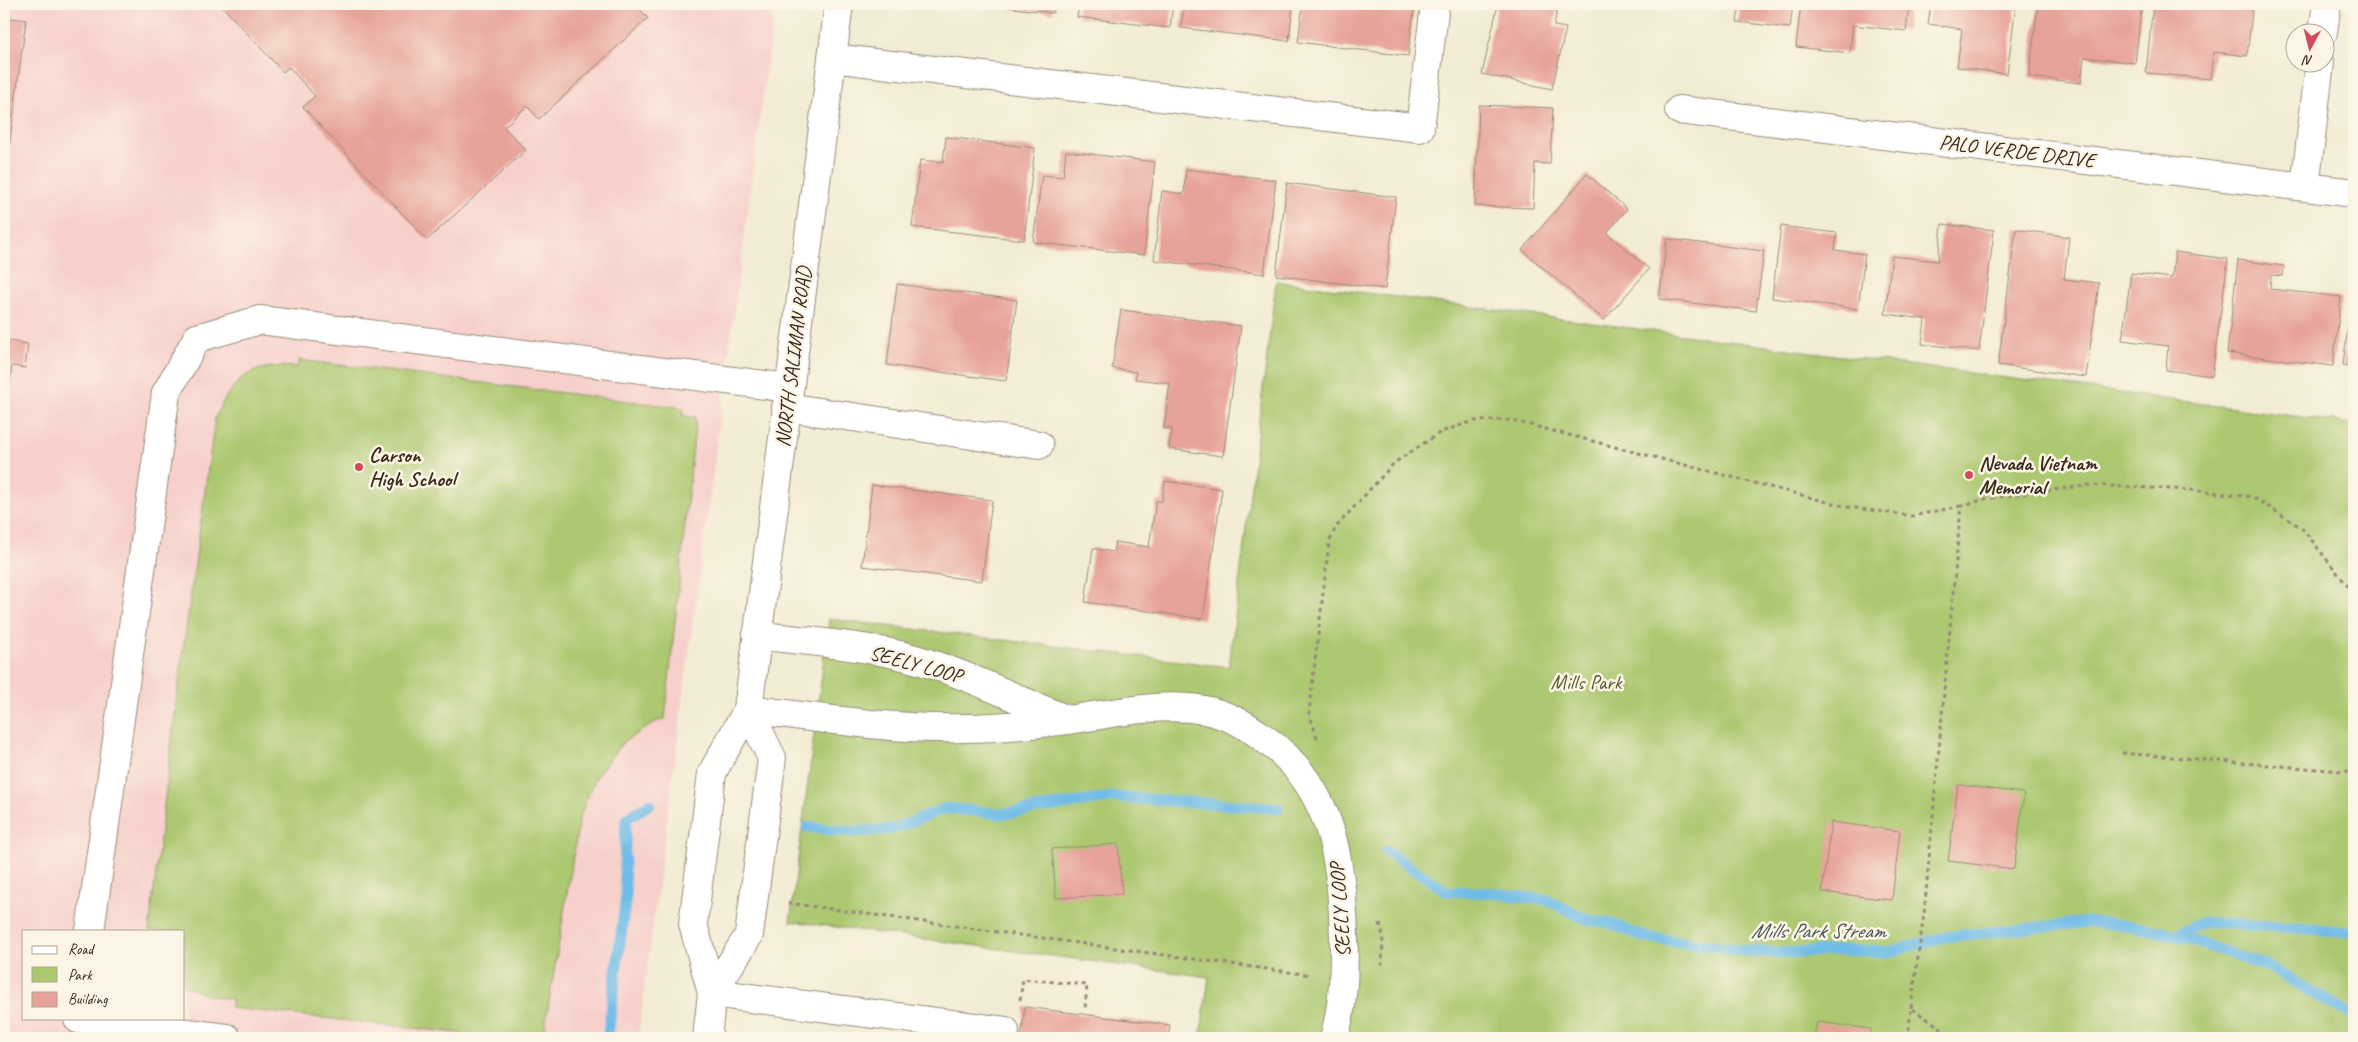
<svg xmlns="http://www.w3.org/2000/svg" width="2358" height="1042" viewBox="0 0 2358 1042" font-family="Caveat,sans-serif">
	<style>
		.built { fill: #f7d0cc; fill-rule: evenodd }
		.green { fill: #acc86f; stroke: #747946 }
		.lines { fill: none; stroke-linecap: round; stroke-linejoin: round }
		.stream { stroke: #6ebce8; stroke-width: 11 }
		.building { fill: #e7a39a }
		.minor-casing { stroke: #978b79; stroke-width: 30 }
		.major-casing { stroke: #978b79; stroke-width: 30 }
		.path { stroke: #978b79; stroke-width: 3; stroke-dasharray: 4 4; stroke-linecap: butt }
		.minor { stroke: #fff; stroke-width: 28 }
		.major { stroke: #fff; stroke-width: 28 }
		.poi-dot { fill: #d1495b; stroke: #fcf5e5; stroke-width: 2 }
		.labels { text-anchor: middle; stroke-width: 5; stroke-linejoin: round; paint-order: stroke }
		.street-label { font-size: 21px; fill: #3b2a1e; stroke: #fcf5e5 }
		.poi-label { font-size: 21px; font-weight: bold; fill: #3b2a1e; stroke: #fcf5e5; text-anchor: start }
		.park-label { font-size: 21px; fill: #5d5936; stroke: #fcf5e5 }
		.water-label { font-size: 22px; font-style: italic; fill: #4a565b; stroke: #fcf5e5 }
	</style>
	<rect width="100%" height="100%" fill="#fcf5e5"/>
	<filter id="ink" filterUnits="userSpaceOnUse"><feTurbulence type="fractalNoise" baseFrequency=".02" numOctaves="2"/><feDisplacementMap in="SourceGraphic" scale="10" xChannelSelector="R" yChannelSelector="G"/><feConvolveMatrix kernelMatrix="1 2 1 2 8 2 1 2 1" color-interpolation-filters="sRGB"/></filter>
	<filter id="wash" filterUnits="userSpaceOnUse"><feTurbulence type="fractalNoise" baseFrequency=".0096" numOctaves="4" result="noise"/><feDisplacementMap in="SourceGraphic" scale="20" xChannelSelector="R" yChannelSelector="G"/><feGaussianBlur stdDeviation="1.12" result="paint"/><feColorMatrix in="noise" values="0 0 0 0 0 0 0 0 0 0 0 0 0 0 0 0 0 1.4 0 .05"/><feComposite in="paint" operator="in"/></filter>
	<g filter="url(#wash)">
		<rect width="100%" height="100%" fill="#f3ecd4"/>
		<!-- built -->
		<path class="built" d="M 4,4 L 775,4 L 638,1038 L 4,1038 ZM 24,931 L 184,931 L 184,1018 L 24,1018 Z"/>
		<!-- green -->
		<path class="green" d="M 1276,281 L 2354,424 L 2354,1038 L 1200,1038 L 1209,977 L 790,921 L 829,619 L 1229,667 Z
			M 299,360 L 684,408 L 683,416 L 696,417 L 665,719 L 656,722 L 623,742 L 597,775 L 580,815 L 543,1038 L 504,1038 L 231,1008 L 231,999 L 207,995 L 184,986 L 184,931 L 149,931 L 177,696 L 215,418 C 234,376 253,363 298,367 Z"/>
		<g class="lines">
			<!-- stream -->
			<path class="stream" d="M 807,827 L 853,832 L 893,829 L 946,808 L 1002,814 L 1113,797 L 1278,808
				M 1386,851 L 1446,891 L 1493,893 L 1547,900 L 1588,920 L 1609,923 L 1644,937 L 1749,951 L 1783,953 L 1845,950 L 1888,952 L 1944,937 L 2089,922 L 2132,926 L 2175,935 L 2204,922 L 2354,932
				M 2175,935 L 2265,965 L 2354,1016
				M 608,1034 L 626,896 L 624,871 L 626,819 L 650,804"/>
		</g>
		<g id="blocks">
			<!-- building -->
			<path class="building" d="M 220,4 L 635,4 L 648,18 L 539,119 L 527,106 L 504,127 L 526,150 L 427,240 L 303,107 L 315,96 L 289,67 L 283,72 Z
				M 983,4 L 1054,4 L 1053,13 Z
				M 1079,4 L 1173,4 L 1170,28 L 1077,17 Z
				M 1184,4 L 1293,4 L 1289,41 L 1181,28 Z
				M 1303,4 L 1415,4 L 1408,56 L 1298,42 Z
				M 1498,4 L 1558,4 L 1554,26 L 1566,28 L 1552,89 L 1482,74 Z
				M 1740,4 L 1793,4 L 1790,28 L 1737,22 Z
				M 1801,4 L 1909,4 L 1906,31 L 1853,25 L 1850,53 L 1796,47 Z
				M 1931,4 L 2016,4 L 2007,74 L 1957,67 L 1962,29 L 1928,24 Z
				M 2038,4 L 2142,4 L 2135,63 L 2084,57 L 2081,83 L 2029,77 Z
				M 2153,4 L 2253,4 L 2247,56 L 2214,52 L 2211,79 L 2146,73 Z
				M 4,17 L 26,20 L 5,178 L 4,178 Z
				M 1479,105 L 1553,108 L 1550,164 L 1535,163 L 1533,208 L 1475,206 Z
				M 946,137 L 1035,148 L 1024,240 L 912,227 L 920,160 L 943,162 Z
				M 1066,151 L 1155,162 L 1144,255 L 1033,242 L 1042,175 L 1063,177 Z
				M 1186,169 L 1276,180 L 1264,274 L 1154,260 L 1162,191 L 1184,194 Z
				M 1587,174 L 1627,209 L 1607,233 L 1649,269 L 1604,320 L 1522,250 Z
				M 1287,183 L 1396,197 L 1385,289 L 1276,275 Z
				M 1942,224 L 1994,230 L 1979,351 L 1922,344 L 1925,319 L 1885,314 L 1892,256 L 1938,261 Z
				M 1781,226 L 1837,233 L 1835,250 L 1865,254 L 1858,309 L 1772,298 Z
				M 2016,229 L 2069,237 L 2064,279 L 2099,283 L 2086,377 L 1998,365 Z
				M 1667,239 L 1764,251 L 1756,311 L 1659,299 Z
				M 2175,252 L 2228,259 L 2212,376 L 2166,370 L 2168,346 L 2122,340 L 2131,273 L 2172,278 Z
				M 2238,260 L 2284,266 L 2283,276 L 2271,275 L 2270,289 L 2341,297 L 2333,366 L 2227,353 Z
				M 897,284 L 1017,300 L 1006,381 L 887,365 Z
				M 2351,303 L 2354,303 L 2354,367 L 2343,365 Z
				M 1121,310 L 1241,326 L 1223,456 L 1169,449 L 1172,429 L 1164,428 L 1170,383 L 1135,379 L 1136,372 L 1112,368 Z
				M 4,340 L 28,344 L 25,368 L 12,366 L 8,396 L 4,396 Z
				M 1165,481 L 1222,489 L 1203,619 L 1085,602 L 1093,548 L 1113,552 L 1115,542 L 1149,547 L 1156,501 L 1162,501 Z
				M 872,485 L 992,500 L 982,581 L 862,566 Z
				M 1958,785 L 2024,793 L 2014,869 L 1948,861 Z
				M 1831,822 L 1900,831 L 1892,900 L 1822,892 Z
				M 1118,844 L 1122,894 L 1056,898 L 1052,849 Z
				M 1025,1007 L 1170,1025 L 1168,1038 L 1021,1038 Z
				M 1817,1022 L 1871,1029 L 1870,1038 L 1814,1038 Z"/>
		</g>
	</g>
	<g filter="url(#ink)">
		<use href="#blocks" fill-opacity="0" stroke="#978b79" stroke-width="1"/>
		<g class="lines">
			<!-- minor casing -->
			<g class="minor-casing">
				<path id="minor" d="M 2323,32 L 2327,4
					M 832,58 L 1420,128 L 1435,4
					M 1679,110 L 2354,193
					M 2305,187 L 2320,62
					M 786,407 L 1039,445
					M 757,635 C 809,642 865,645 915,659 C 966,674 1014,698 1063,718
					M 748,709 C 820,718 892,730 965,728 C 999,728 1034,724 1067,720 C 1113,714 1158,702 1204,710 C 1226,714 1247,725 1265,739 C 1332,787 1342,859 1344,937 C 1344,972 1344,1004 1334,1038
					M 90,931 L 166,393 L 197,338 L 260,320 L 789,388
					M 712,993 L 1005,1031
					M 78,1019 L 227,1038"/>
			</g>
			<!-- major casing -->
			<g class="major-casing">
				<path id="major" d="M 712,993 L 749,935 L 772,758 L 748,709
					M 707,1038 L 712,993 L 693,924 L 712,773 L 748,709 L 839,4"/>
			</g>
			<!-- path -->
			<path class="path" d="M 1317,738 L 1309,712 L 1329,543 L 1336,527 L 1394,463 L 1441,432 L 1474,421 L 1511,420 L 1847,507 L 1912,516 L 1961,506
				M 2122,753 L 2354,772
				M 788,903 L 1310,975
				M 1380,923 L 1383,936 L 1382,965
				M 1020,1000 L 1023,979 L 1087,985 L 1085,1009
				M 1911,1008 L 1924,914 L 1961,506 L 1985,499 L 2090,485 L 2192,490 L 2253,497 L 2302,528 L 2354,594
				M 1908,1038 L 1911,1008 L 1956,1038"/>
			<!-- minor -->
			<use href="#minor" class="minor"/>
			<!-- major -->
			<use href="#major" class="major"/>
		</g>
	</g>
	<!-- markers -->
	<g class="poi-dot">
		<circle cx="359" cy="467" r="5"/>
		<circle cx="1969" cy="475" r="5"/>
	</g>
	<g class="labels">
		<!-- street labels -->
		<g class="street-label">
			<text transform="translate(2017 151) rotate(7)" y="7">PALO VERDE DRIVE</text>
			<text transform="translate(793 357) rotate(-83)" y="7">NORTH SALIMAN ROAD</text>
			<text transform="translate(916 664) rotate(15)" y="7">SEELY LOOP</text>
			<text transform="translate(1340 910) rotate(-94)" y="7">SEELY LOOP</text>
		</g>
		<!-- poi labels -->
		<g class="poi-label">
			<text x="369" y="462">Carson<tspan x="369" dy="24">High School</tspan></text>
			<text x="1979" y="470">Nevada Vietnam<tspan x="1979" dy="24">Memorial</tspan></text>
		</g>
		<!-- park labels -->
		<g class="park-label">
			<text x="1586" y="689">Mills Park</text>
		</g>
		<!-- water labels -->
		<g class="water-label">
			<text x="1818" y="938">Mills Park Stream</text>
		</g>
	</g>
	<!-- margin -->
	<rect width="2358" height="1042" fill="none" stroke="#fcf5e5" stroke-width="20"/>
	<!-- legend -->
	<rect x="22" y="930" width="162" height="90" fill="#fcf5e5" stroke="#afa495"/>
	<rect x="32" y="946" width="25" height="8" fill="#ffffff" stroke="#afa495"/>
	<text x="68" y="954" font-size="15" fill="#3b2a1e">Road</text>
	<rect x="32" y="967" width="25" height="15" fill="#acc86f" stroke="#afa495"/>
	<text x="68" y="980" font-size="15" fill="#3b2a1e">Park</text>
	<rect x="32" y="992" width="25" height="15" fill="#e7a39a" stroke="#afa495"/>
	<text x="68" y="1004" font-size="15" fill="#3b2a1e">Building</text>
	<!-- north arrow -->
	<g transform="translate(2310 48) rotate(187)"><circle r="24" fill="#fcf5e5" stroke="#afa495"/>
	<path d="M0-4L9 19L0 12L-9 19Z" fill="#d1495b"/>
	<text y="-8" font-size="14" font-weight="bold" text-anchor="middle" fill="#3b2a1e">N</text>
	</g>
</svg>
